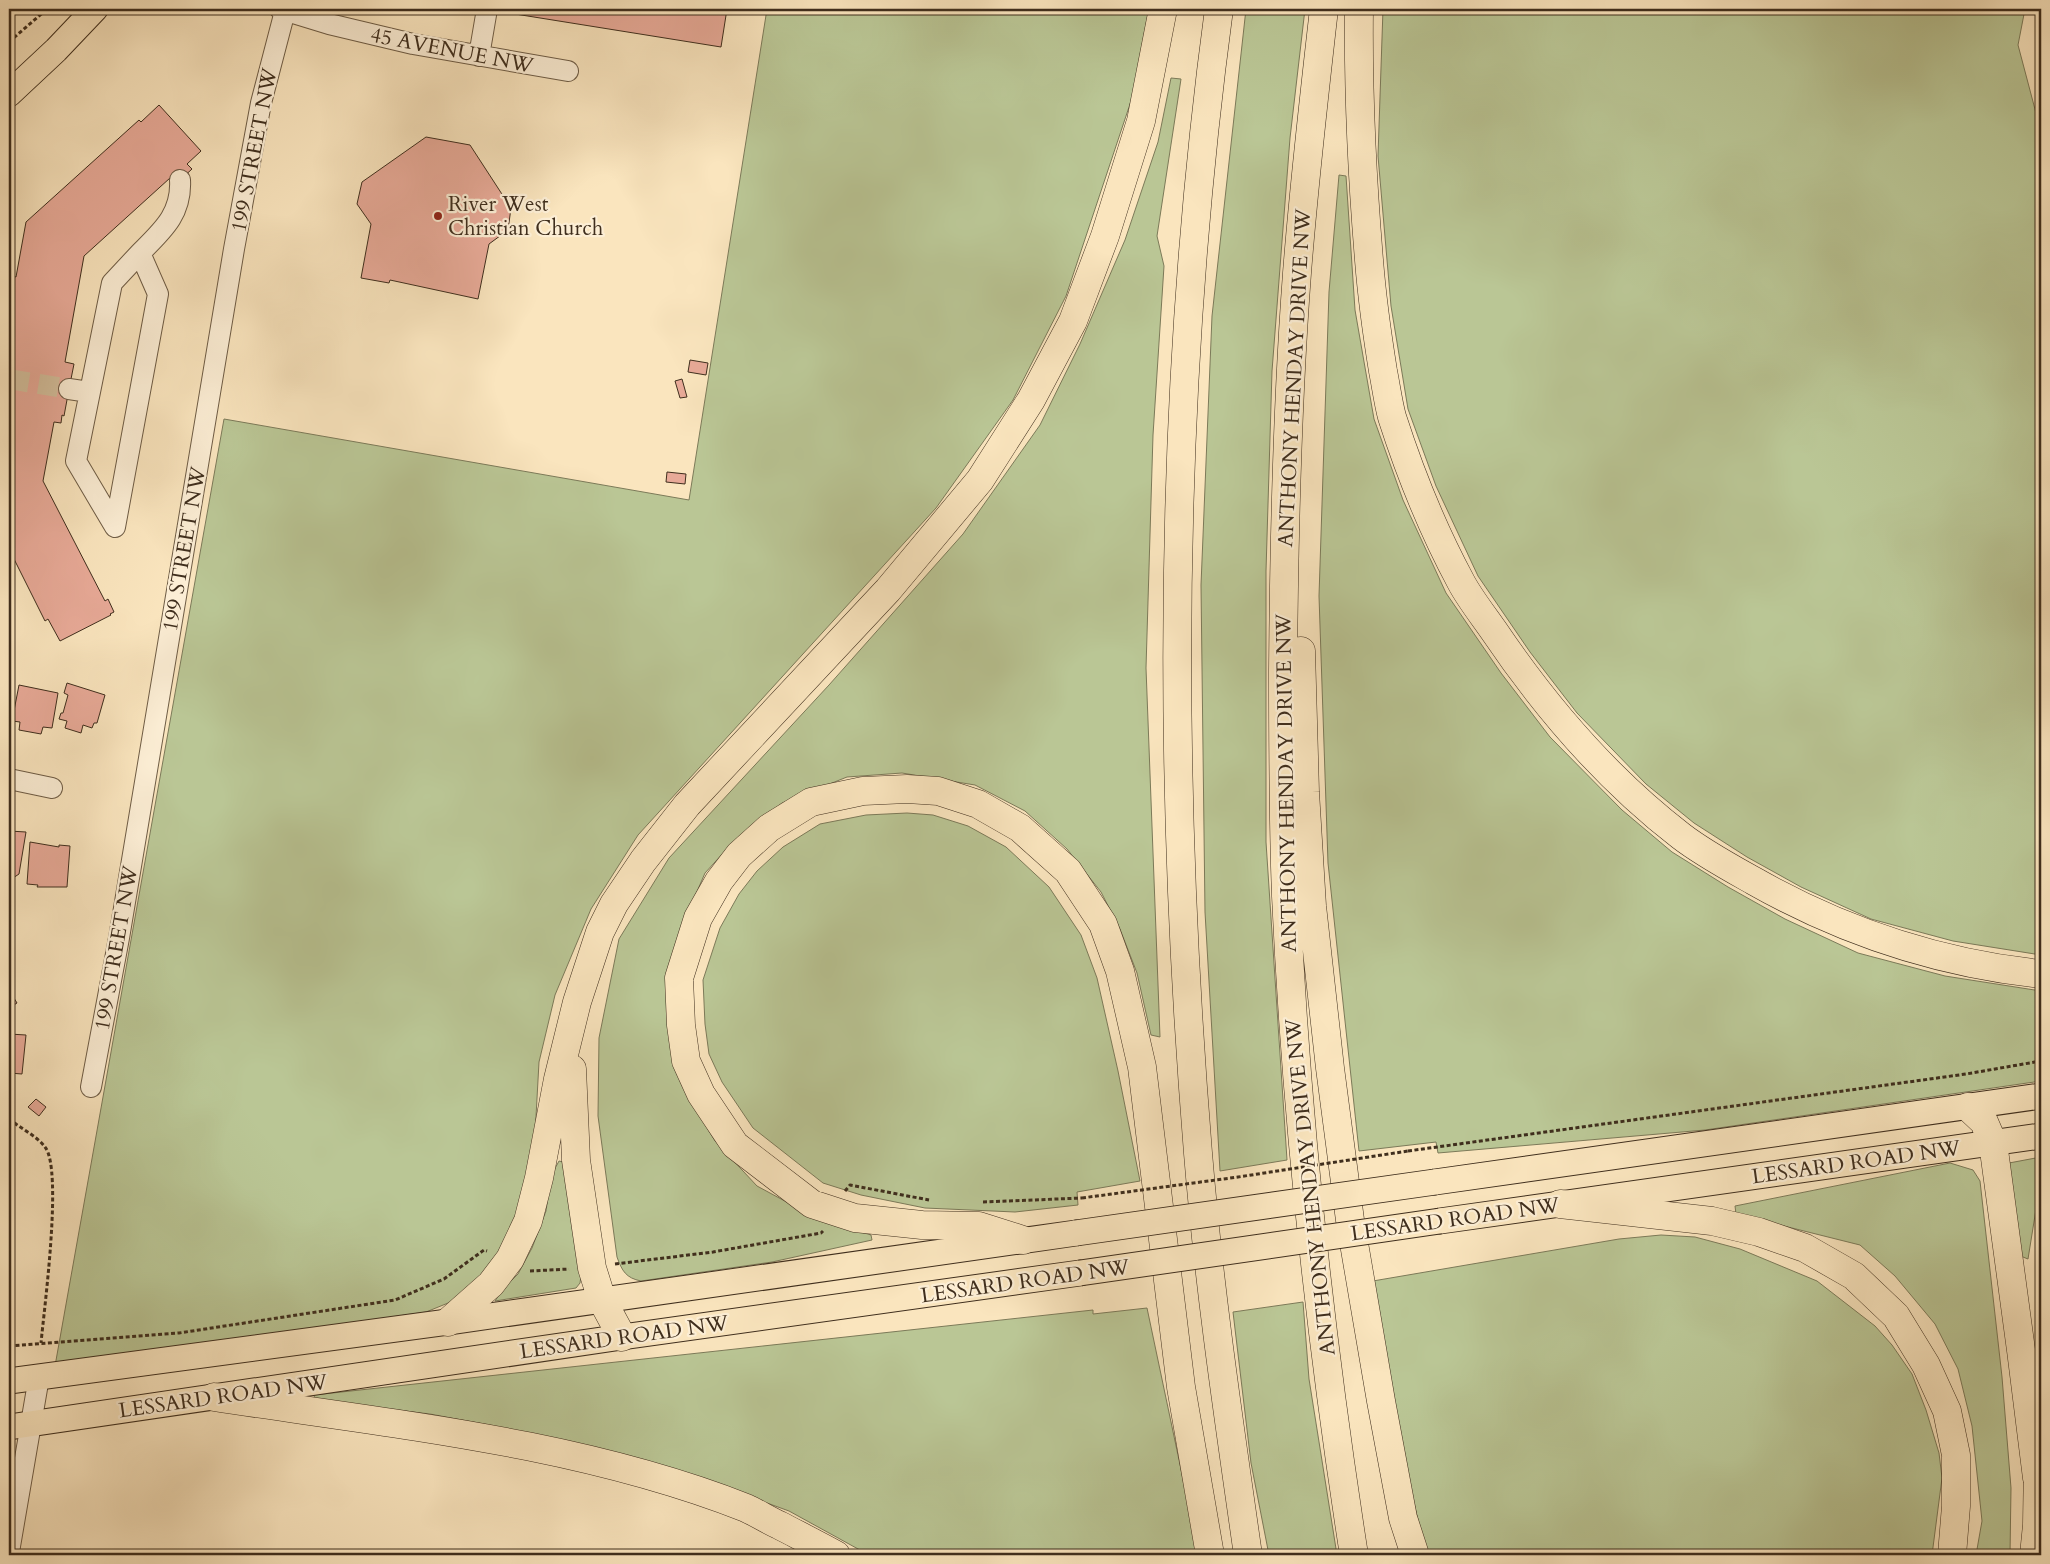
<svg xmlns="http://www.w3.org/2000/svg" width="2050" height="1564" viewBox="0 0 2050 1564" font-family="Cardo,serif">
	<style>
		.green { fill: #bac695; stroke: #7c7a59 }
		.building { fill: #e8aa98; stroke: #3f2e1d }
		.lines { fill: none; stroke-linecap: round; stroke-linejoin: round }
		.minor-tunnel { stroke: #d5c09e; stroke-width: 20; stroke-dasharray: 20 10; stroke-linecap: butt }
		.minor-casing { stroke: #6e5c45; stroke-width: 22 }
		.major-casing { stroke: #3f2e1d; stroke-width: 27 }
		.highway-casing { stroke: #3f2e1d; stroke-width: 29 }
		.path { stroke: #3f2e1d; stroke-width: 3; stroke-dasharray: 4 2.5; stroke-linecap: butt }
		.minor { stroke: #fceed5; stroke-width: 20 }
		.major { stroke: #fae5be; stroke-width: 25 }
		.highway { stroke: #fae5be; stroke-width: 28 }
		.major-bridge-casing { stroke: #3f2e1d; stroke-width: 27; stroke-linecap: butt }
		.path-bridge { stroke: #3f2e1d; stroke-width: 3; stroke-dasharray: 4 2.5; stroke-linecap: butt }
		.major-bridge { stroke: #fae5be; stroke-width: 25 }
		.poi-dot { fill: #8f2418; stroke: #fceed5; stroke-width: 2 }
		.labels { text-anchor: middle; stroke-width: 4.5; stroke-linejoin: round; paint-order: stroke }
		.street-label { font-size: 21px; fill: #3f2e1d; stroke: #fceed5 }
		.poi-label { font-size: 21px; fill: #3f2e1d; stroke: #fceed5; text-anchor: start }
	</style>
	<rect width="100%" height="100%" fill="#fae5be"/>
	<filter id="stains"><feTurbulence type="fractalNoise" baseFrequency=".004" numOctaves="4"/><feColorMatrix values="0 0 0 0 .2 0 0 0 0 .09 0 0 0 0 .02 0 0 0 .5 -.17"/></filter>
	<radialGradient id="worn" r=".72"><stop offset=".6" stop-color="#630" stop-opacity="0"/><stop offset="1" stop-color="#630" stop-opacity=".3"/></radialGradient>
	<!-- green -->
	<path class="green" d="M 767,9 L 1149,9 L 1132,98 L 1066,296 L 1013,400 L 936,508 L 638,835 L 591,909 L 555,995 L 539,1062 L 533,1171 L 517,1234 L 490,1277 L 453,1301 L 426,1312 L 55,1366 L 224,419 L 689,500 Z
		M 1246,9 L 1305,9 L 1290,138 L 1272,371 L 1266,571 L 1266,842 L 1287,1160 L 1220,1171 L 1205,912 L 1201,585 L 1212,316 Z
		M 1383,9 L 2025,9 L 2018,45 L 2041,132 L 2041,955 L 1953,941 L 1871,919 L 1801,887 L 1747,857 L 1694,823 L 1646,784 L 1577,713 L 1530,652 L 1478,576 L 1436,486 L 1408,409 L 1391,306 L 1378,156 Z
		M 1171,78 L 1181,79 L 1157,236 L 1164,266 L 1153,435 L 1146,668 L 1160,1037 L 1151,1035 L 1137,973 L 1120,929 L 1101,892 L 1067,849 L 1025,811 L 975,785 L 902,773 L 847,777 L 782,803 L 735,840 L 705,873 L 682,926 L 688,1096 L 715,1141 L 757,1186 L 818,1219 L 871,1235 L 872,1240 L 772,1262 L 641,1281 C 626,1278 622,1271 617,1257 L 598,1116 L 599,1038 L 619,939 L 669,858 L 829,685 L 963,534 L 1040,425 L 1080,344 L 1125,240 L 1158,142 Z
		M 1339,175 L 1346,176 L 1355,310 L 1363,356 L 1374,419 L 1403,500 L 1446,593 L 1501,673 L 1550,737 L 1622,810 L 1672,852 L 1728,887 L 1785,919 L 1858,953 L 1945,976 L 2041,991 L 2041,1081 L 1705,1130 L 1438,1153 L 1436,1142 L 1359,1151 L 1328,863 L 1319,596 L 1329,292 Z
		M 907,813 L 933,815 L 968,826 L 1006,847 L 1049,887 L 1081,935 L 1097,978 L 1118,1071 L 1140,1181 L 1077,1192 L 1078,1205 L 1015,1212 L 925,1208 L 861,1195 L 823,1183 L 753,1128 L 722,1082 L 709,1054 L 705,1024 L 703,980 L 720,928 L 739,894 L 757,871 L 783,847 L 820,824 L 866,815 Z
		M 2041,1157 L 2041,1194 L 2037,1203 L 2028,1259 L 2023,1257 L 2021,1254 L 2009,1163 Z
		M 559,1161 L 563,1162 L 581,1276 L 580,1283 L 576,1288 L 495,1301 L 503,1289 L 518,1274 L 532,1248 L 546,1211 L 551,1176 Z
		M 1950,1163 L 1973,1170 L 1980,1181 L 2002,1377 L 2011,1488 L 2010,1555 L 1976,1555 L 1982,1521 L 1972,1426 L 1958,1369 L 1935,1324 L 1895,1276 L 1860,1245 L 1736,1214 L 1735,1206 Z
		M 1661,1235 L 1695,1237 L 1740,1249 L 1817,1281 L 1875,1326 L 1892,1345 L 1912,1374 L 1926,1410 L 1939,1453 L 1942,1478 L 1932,1555 L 1430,1555 L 1423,1540 L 1399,1443 L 1367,1282 L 1619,1239 Z
		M 1303,1302 L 1309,1379 L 1337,1555 L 1269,1555 L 1251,1463 L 1233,1312 Z
		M 1147,1308 L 1199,1555 L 869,1555 L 789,1511 L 679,1471 L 489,1425 L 430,1414 L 315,1400 L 314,1395 L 1093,1310 L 1093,1314 Z"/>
	<!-- building -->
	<path class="building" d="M 510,9 L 727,9 L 721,47 L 509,13 Z
		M 159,105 L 201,151 L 187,164 L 192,169 L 180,180 L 175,184 L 170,178 L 84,256 L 65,362 L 74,364 L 69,389 L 64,416 L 62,415 L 61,423 L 54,422 L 43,481 L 105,601 L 108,599 L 114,612 L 110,614 L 111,615 L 60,641 L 48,619 L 45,621 L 9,549 L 9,275 L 16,277 L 26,222 L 139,120 L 141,122 Z
		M 426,137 L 470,145 L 511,208 L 508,230 L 489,244 L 478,299 L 390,280 L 389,283 L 361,278 L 371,224 L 357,204 L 362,182 Z
		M 690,360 L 708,363 L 706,375 L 688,372 Z
		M 682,379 L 687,397 L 680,398 L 675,381 Z
		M 667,472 L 686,474 L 685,484 L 666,482 Z
		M 67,683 L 105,695 L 97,723 L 94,723 L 92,728 L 83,725 L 81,733 L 65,728 L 67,721 L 59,719 L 61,713 L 63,713 L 68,695 L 64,693 Z
		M 19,685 L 58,693 L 52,728 L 43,727 L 41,734 L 19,730 L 20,722 L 12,721 Z
		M 9,831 L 26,832 L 19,874 L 10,880 L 9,878 Z
		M 30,842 L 59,847 L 59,845 L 70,846 L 67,887 L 37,887 L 38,885 L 27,884 Z
		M 9,990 L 17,1003 L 9,1008 Z
		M 9,1034 L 26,1035 L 22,1074 L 9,1073 Z
		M 36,1099 L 46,1107 L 39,1116 L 28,1107 Z"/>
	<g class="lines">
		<!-- minor-tunnel -->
		<path class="minor-tunnel" d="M 9,379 L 69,389"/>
		<!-- minor casing -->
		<g class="minor-casing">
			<path id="minor" d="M 280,9 L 329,24 L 413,44 L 568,71
				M 479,56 L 487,9
				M 140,253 L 112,283 L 76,461 L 115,527 L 158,294 L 140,253 C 162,231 182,214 180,180
				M 69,389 L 89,392
				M 9,779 L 52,788
				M 91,1087 L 119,938 L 234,249 L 261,103 L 285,11
				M 9,1552 L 39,1377"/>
		</g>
		<!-- major casing -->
		<g class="major-casing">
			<path id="major" d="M 9,94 L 56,50 L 95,9
				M 1435,1182 L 2041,1096
				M 1440,1221 L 2041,1136
				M 9,1381 L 448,1322 L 1076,1233
				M 9,1427 L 622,1337 L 1080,1273"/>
		</g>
		<!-- highway casing -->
		<g class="highway-casing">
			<path id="highway" d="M 1219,9 C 1168,387 1167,773 1198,1153 C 1209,1288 1229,1422 1248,1555
				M 1324,9 C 1314,96 1304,184 1297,273 C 1287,405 1284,537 1283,670 C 1283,745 1283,821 1286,896 C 1296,1116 1320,1337 1354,1555
				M 1359,9 C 1358,93 1362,176 1369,260 C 1372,298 1377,334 1383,371 C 1386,386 1388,402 1392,417 C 1410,473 1433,530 1461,582 C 1470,599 1483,615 1494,631 C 1546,708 1607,779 1681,836 C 1703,853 1729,867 1754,881 C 1844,932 1938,963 2041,974
				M 1301,651 L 1305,792 L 1312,906 L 1330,1068 L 1350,1220 L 1381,1401 L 1403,1518 L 1415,1555
				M 572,1069 L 576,1160 L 592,1268 L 602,1300 L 622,1337
				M 1968,1107 L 1984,1122 L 1993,1143 L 2021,1350 L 2037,1478
				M 1560,1204 L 1712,1221 L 1759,1232 L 1805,1248 L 1854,1276 L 1896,1316 L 1926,1365 L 1947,1411 L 1956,1455 L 1956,1506 L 1952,1555
				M 1023,1240 L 979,1226 L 922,1225 L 855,1218 L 812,1204 L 735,1145 L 701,1094 L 686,1061 L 681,1025 L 679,978 L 698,918 L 719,881 L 739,855 L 769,828 L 811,802 L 863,791 L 907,789 L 938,791 L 978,804 L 1020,828 L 1068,871 L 1103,924 L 1120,971 L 1142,1067 L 1181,1387 L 1210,1555
				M 448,1322 L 491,1284 L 510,1259 L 528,1221 L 539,1178 L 558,1079 L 577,1002 L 600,932 L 614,904 L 643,861 L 687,805 L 888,590 L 980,480 L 1031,400 L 1073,321 L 1105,236 L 1141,121 L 1163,9
				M 214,1397 C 391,1424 578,1442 746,1508 C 757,1513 768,1520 779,1525 C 798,1535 818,1545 836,1555
				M 2034,1555 L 2037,1525 L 2038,1459"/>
		</g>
		<!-- path -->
		<path class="path" d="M 9,42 L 47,9
			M 9,1119 C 20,1128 37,1136 45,1147 C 63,1169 44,1310 41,1343
			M 1408,1151 L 1966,1074 L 2041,1061
			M 845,1191 L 850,1185 L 929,1200
			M 983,1202 L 1082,1198
			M 615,1264 L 713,1252 L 821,1233 L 823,1231
			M 530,1271 L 569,1269
			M 9,1346 L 179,1333 L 395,1300 L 444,1279 L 484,1250 L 487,1251"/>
		<!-- minor -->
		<use href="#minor" class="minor"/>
		<!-- major -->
		<use href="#major" class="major"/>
		<!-- highway -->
		<use href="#highway" class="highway"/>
		<!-- major-bridge casing -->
		<g class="major-bridge-casing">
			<path id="major-bridge" d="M 1076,1233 L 1435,1182
				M 1080,1273 L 1440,1221"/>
		</g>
		<!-- path-bridge -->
		<path class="path-bridge" d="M 1082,1198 L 1238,1177 L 1408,1151"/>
		<!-- major-bridge -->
		<use href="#major-bridge" class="major-bridge"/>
	</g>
	<!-- markers -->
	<circle class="poi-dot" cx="438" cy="216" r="5"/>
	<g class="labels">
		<!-- street labels -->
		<g class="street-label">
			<text transform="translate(452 50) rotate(11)" y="7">45 AVENUE NW</text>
			<text transform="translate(254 150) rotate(-79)" y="7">199 STREET NW</text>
			<text transform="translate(1294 378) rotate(-87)" y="7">ANTHONY HENDAY DRIVE NW</text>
			<text transform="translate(184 549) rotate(-80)" y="7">199 STREET NW</text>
			<text transform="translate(1286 783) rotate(-91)" y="7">ANTHONY HENDAY DRIVE NW</text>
			<text transform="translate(116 948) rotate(-80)" y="7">199 STREET NW</text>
			<text transform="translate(1856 1162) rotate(-8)" y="7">LESSARD ROAD NW</text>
			<text transform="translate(1310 1187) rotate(-96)" y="7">ANTHONY HENDAY DRIVE NW</text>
			<text transform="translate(1455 1219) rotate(-8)" y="7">LESSARD ROAD NW</text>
			<text transform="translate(1025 1281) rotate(-8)" y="7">LESSARD ROAD NW</text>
			<text transform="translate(624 1337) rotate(-8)" y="7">LESSARD ROAD NW</text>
			<text transform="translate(223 1396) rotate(-8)" y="7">LESSARD ROAD NW</text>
		</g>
		<!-- poi labels -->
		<g class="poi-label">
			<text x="448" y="211">River West<tspan x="448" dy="24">Christian Church</tspan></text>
		</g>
	</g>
	<!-- margin -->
	<rect width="2050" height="1564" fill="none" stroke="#fae5be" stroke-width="30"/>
	<rect x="10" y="10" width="2030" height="1544" fill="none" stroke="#3f2e1d" stroke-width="2.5"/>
	<rect x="15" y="15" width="2020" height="1534" fill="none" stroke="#3f2e1d"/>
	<rect width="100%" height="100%" filter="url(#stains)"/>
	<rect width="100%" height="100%" fill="url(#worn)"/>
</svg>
